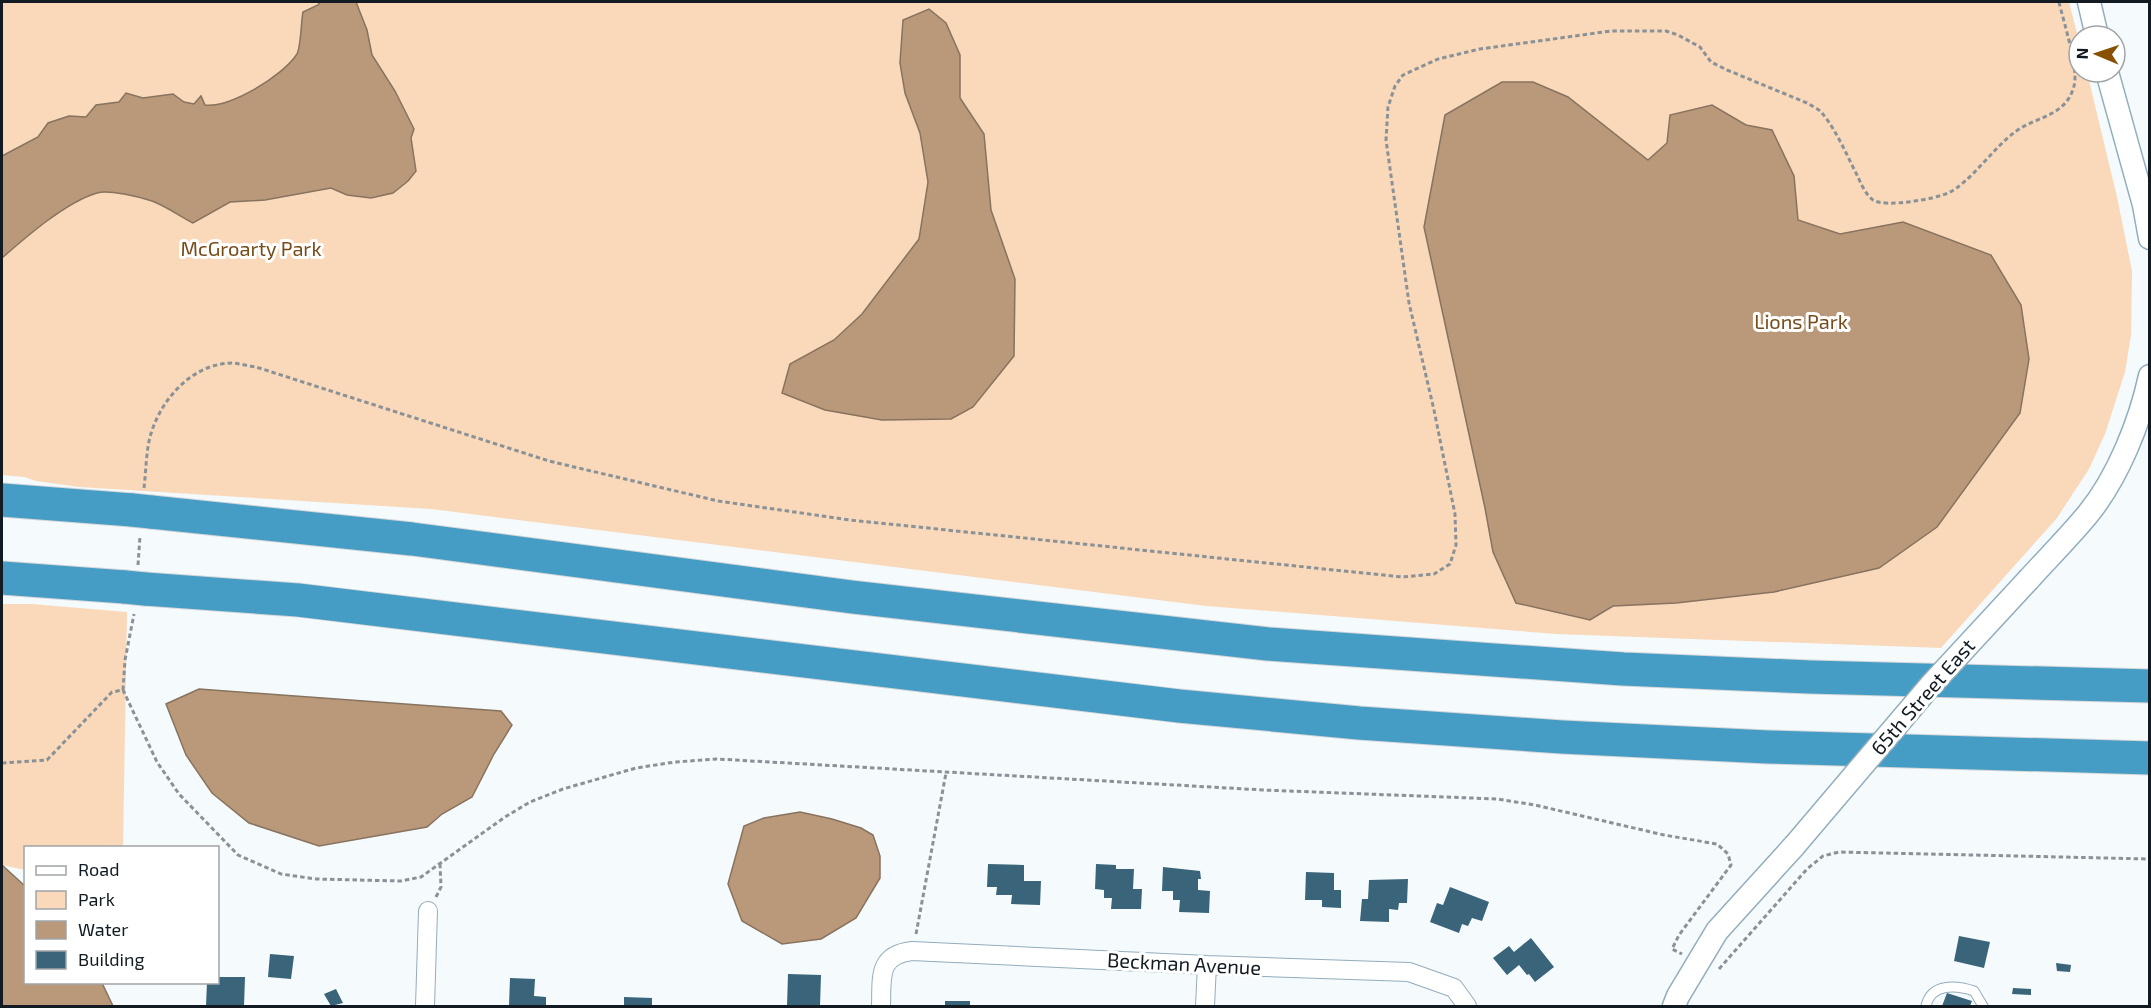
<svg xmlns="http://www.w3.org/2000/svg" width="2151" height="1008" viewBox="0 0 2151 1008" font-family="'Exo 2',sans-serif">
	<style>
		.green { fill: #f9d9ba }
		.water { fill: #ba997a; stroke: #87735f; stroke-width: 1.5 }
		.building { fill: #396479 }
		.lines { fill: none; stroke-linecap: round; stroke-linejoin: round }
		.service-casing { stroke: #92adbc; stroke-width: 11 }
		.minor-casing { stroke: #92adbc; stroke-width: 20 }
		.tertiary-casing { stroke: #92adbc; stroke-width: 25 }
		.motorway-casing { stroke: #d4d6d7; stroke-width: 35 }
		.path { stroke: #8b9297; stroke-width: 3; stroke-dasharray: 4.5 3; stroke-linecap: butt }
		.service { stroke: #fff; stroke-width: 9 }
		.minor { stroke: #fff; stroke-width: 18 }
		.tertiary { stroke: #fff; stroke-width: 22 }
		.motorway { stroke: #459cc4; stroke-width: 33 }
		.tertiary-bridge-casing { stroke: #92adbc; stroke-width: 25; stroke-linecap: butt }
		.motorway-bridge-casing { stroke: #d4d6d7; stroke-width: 35; stroke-linecap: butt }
		.tertiary-bridge { stroke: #fff; stroke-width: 22 }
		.motorway-bridge { stroke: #459cc4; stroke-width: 33 }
		.labels { text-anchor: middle; stroke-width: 6; stroke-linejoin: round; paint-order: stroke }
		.park-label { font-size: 20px; fill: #784b19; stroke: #fff }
		.street-label { font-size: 20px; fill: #111b21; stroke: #fff }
	</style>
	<rect width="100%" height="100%" fill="#f5fafd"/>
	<!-- green -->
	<path class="green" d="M 2,2 L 2069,2 L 2079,41 L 2079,72 L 2087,72 L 2117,197 L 2132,271 L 2131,335 L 2125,372 L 2105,434 L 2089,469 L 2057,518 L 1941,648 L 1556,634 L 1206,606 L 431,509 L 79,487 L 36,481 L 24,477 L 2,475 Z
		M 2,604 L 32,604 L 127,612 L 123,847 L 26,848 L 25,870 L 2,865 Z"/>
	<!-- water -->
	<path class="water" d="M 320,2 L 356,2 L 367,30 L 372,55 L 395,91 L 414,129 L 411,138 L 416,171 L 408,181 L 393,193 L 371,198 L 347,195 L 331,188 L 265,200 L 230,202 L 193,223 C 179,216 166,206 152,201 C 140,197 108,189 97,193 C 66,202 26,237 2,258 L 2,156 L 38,137 L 48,123 L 69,116 L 86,117 L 96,105 L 119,102 L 126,93 L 143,98 L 173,94 L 184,102 L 194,104 L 201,96 L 205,105 C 230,108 283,76 297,54 C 301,46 301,22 303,12 L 318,5 Z
		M 929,9 L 946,23 L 960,55 L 960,98 L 984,134 L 991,210 L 1015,279 L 1014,356 L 973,407 L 951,419 L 882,420 L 825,410 L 782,393 L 790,364 L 834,340 L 862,314 L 919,239 L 928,182 L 920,133 L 905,93 L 900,63 L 903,20 Z
		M 1502,82 L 1533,82 L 1568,97 L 1648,160 L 1667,143 L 1670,115 L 1712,105 L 1746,125 L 1772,130 L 1794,176 L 1798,220 L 1840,234 L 1903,222 L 1991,255 L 2021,305 L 2029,359 L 2020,413 L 1937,527 L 1879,568 L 1774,592 L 1676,603 L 1613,606 L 1590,620 L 1516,603 L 1493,552 L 1485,508 L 1424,227 L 1445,115 Z
		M 199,689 L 501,711 L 512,725 L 494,754 L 472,797 L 442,814 L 427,827 L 319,846 L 249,823 L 212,793 L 186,755 L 166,704 Z
		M 800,812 L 832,819 L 861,828 L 873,835 L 880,856 L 880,878 L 856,918 L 821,939 L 782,944 L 742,921 L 728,884 L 744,826 L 764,818 Z
		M 2,865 L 25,886 L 26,982 L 102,983 L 113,1006 L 2,1006 Z"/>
	<!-- building -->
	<path class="building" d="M 988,864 L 1024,865 L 1024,881 L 1041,881 L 1040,905 L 1011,904 L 1012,895 L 996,895 L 997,887 L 987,887 Z
		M 1096,864 L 1116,865 L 1116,869 L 1134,869 L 1133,889 L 1142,889 L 1141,909 L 1111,909 L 1112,898 L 1104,898 L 1104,890 L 1095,889 Z
		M 1163,867 L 1200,871 L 1201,879 L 1198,879 L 1198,890 L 1210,891 L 1209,913 L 1179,912 L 1180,900 L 1173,900 L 1173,891 L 1162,891 Z
		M 1306,872 L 1334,873 L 1334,890 L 1341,890 L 1341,908 L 1322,907 L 1322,900 L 1305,900 Z
		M 1408,879 L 1407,903 L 1399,903 L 1398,910 L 1389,909 L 1389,922 L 1360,921 L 1362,899 L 1368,899 L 1369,880 Z
		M 1450,887 L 1489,902 L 1482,921 L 1472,918 L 1468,926 L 1462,924 L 1459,933 L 1430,922 L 1437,903 L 1443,905 Z
		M 1959,936 L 1990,942 L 1984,968 L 1954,961 Z
		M 1531,938 L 1554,967 L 1535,982 L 1529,974 L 1527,975 L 1519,965 L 1507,975 L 1493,958 L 1509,946 L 1514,952 Z
		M 270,954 L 294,956 L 291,979 L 268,977 Z
		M 2056,963 L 2071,965 L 2070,972 L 2057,971 Z
		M 788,974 L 821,975 L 820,1006 L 787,1006 Z
		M 218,977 L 245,977 L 244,1006 L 206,1006 L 207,982 L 218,982 Z
		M 510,978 L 535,979 L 534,996 L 546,997 L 546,1006 L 509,1006 Z
		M 2013,988 L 2031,989 L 2031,995 L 2012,994 Z
		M 336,989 L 343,1003 L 331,1006 L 324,994 Z
		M 1947,993 L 1972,1001 L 1970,1006 L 1942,1006 Z
		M 624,997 L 652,998 L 652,1006 L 624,1006 Z
		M 945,1001 L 970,1001 L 970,1006 L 945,1006 Z"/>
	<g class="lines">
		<!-- service casing -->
		<g class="service-casing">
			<path id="service" d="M 1926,1006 C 1931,983 1956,985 1974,991 L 1983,1006"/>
		</g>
		<!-- minor casing -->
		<g class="minor-casing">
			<path id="minor" d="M 425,1006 L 428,911
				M 881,1006 C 882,978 877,955 912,951 L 1207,965 L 1409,972 L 1454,988 L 1467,1006
				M 1205,1006 L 1207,965"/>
		</g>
		<!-- tertiary casing -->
		<g class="tertiary-casing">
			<path id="tertiary" d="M 2089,2 L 2097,36
				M 2107,72 L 2144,205 L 2150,238
				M 2029,579 C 2048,558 2069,537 2088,514 C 2118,477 2140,422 2150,376
				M 1674,1006 L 1678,996 L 1717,931 L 1795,845"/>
		</g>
		<!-- motorway casing -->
		<g class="motorway-casing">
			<path id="motorway" d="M 2,500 L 132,510
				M 151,512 L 412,539 L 852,597 L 1268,644 L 1623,669 L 1810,677 L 2150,686
				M 2,578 L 125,587
				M 145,589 L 298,600 L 1179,706 L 1359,723 L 1562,737 L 1768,747 L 2150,758"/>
		</g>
		<!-- path -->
		<path class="path" d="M 144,488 C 146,471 146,453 150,437 C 160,400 192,363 233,363 C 241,364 249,366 256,367 L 549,461 L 718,501 L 850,520 L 1402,577 L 1434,574 L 1450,564 L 1456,545 L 1455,514 L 1434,410 L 1409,303 L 1386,140 L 1388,107 L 1395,86 L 1403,75 L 1438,59 L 1480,49 L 1611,31 L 1666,31 L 1678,35 L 1700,47 L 1711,62 L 1727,70 L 1807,103 C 1812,106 1819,109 1822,113 C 1837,131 1847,156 1858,177 C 1861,184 1866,195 1873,200 C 1885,208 1935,199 1948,193 C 1969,184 1994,147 2015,132 C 2036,116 2066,117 2074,86 C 2079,69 2063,20 2059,2
			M 138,565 L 140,536
			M 123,690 L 125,660 L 134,614
			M 2,763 L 47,760 L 112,692 L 123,690 L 157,762 L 179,794 L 238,855 L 281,874 L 316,879 L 401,881 L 421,877 L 505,817 L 530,802 L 563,789 L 636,768 L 675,762 L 717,759 L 1263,790 L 1497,799 L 1535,805 L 1664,835 L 1717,844 L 1728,854 L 1731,865 L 1679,935 L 1672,949 L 1682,954
			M 436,897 L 441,887 L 440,864
			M 916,934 L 946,773
			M 1719,969 L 1807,869 L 1823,856 L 1839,852 L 2150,859"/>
		<!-- service -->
		<use href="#service" class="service"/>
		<!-- minor -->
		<use href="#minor" class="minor"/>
		<!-- tertiary -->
		<use href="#tertiary" class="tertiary"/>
		<!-- motorway -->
		<use href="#motorway" class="motorway"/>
		<!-- tertiary-bridge casing -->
		<g class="tertiary-bridge-casing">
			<path id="tertiary-bridge" d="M 1795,845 L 1930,686 L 2029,579"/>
		</g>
		<!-- motorway-bridge casing -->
		<g class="motorway-bridge-casing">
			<path id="motorway-bridge" d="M 132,510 L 151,512
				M 125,587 L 145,589"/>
		</g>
		<!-- tertiary-bridge -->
		<use href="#tertiary-bridge" class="tertiary-bridge"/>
		<!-- motorway-bridge -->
		<use href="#motorway-bridge" class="motorway-bridge"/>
	</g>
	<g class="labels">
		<!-- park labels -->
		<g class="park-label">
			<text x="251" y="256">McGroarty Park</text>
			<text x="1801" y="329">Lions Park</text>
		</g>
		<!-- street labels -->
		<g class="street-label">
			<text transform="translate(1923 697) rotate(-49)" y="7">65th Street East</text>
			<text transform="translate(1184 964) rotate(3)" y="7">Beckman Avenue</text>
		</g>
	</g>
	<!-- border -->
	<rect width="2151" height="1008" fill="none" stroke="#111b21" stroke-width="6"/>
	<!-- legend -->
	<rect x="24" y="846" width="195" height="138" fill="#ffffff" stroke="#a0a4a6" stroke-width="1.5"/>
	<rect x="36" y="866" width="30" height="9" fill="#ffffff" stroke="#a0a4a6" stroke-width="1.5"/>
	<text x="78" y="876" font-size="18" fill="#111b21">Road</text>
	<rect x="36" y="891" width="30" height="18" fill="#f9d9ba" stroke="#a0a4a6" stroke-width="1.5"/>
	<text x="78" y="906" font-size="18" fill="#111b21">Park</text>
	<rect x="36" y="921" width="30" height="18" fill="#ba997a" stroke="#a0a4a6" stroke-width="1.5"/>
	<text x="78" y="936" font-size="18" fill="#111b21">Water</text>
	<rect x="36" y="951" width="30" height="18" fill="#396479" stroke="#a0a4a6" stroke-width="1.5"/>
	<text x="78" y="966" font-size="18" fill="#111b21">Building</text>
	<!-- north arrow -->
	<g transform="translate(2097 54) rotate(272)"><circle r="28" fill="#ffffff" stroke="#a0a4a6" stroke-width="1.5"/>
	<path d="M0-4.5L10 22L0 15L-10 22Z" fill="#885002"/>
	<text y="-9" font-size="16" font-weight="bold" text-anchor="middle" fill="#111b21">N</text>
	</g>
</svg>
